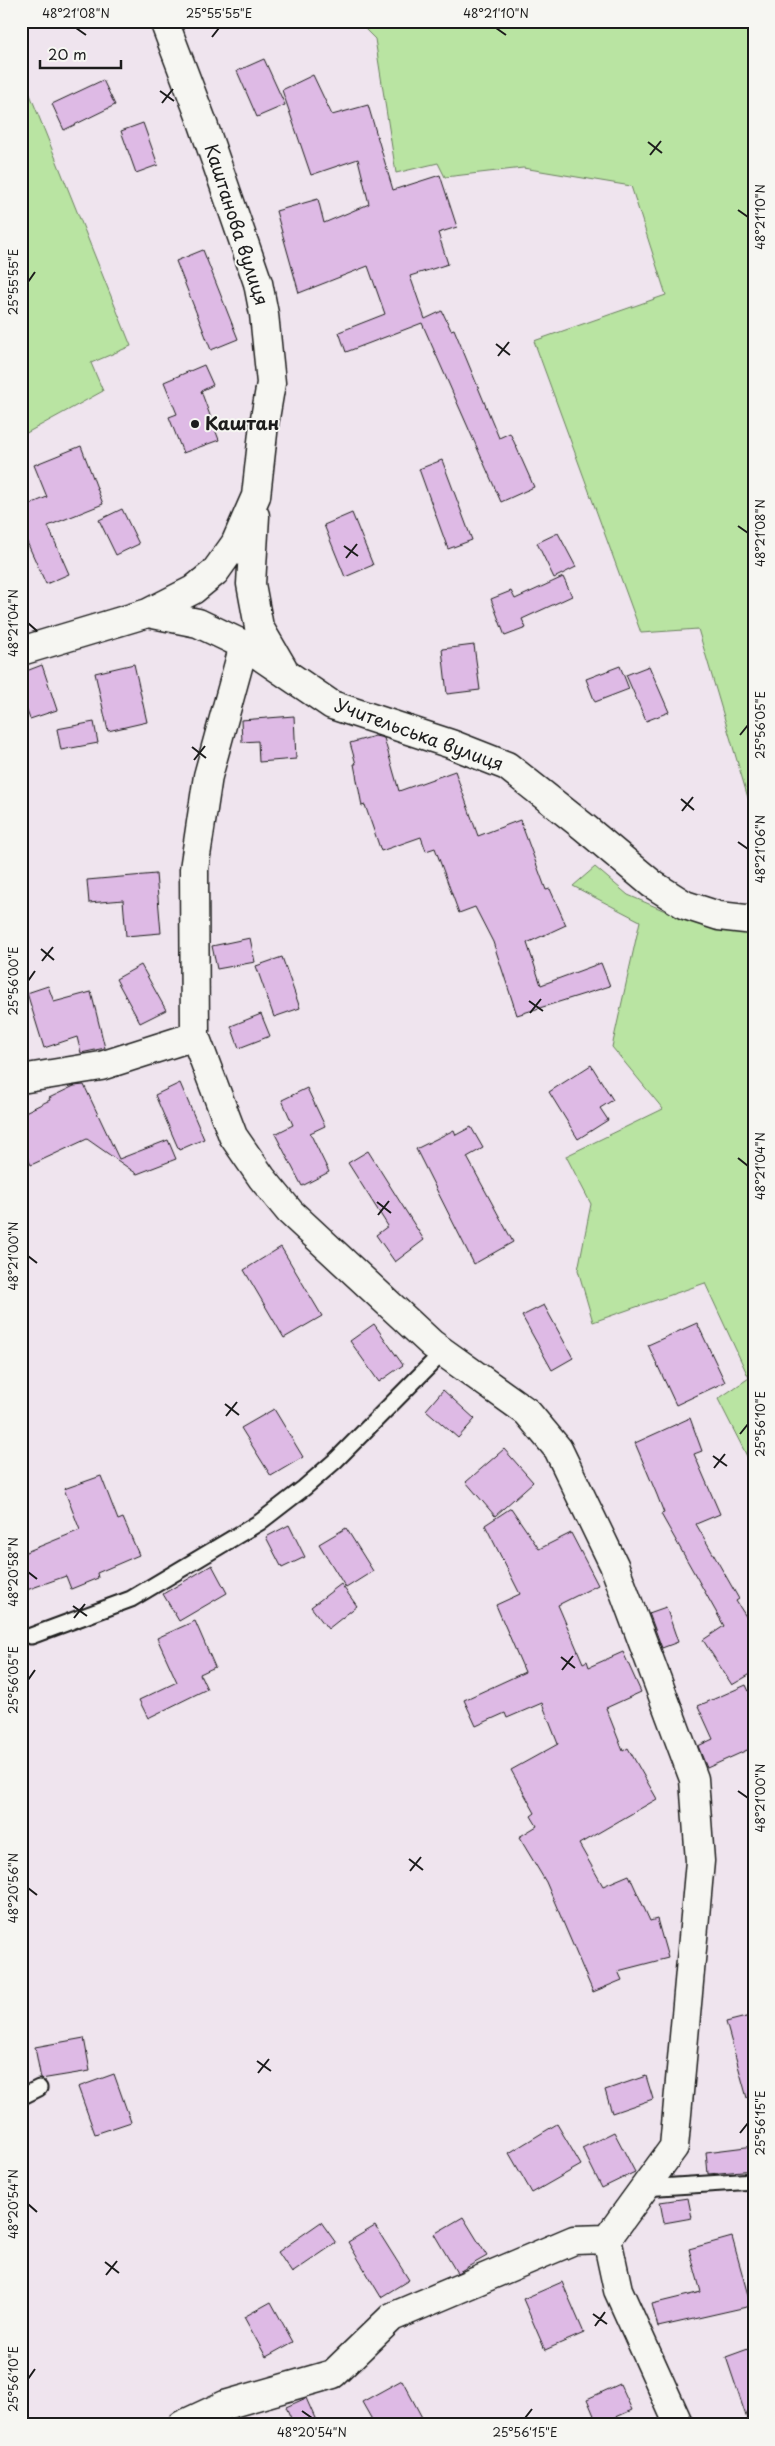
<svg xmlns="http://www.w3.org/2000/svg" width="775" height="2446" viewBox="0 0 775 2446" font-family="'Playpen Sans',sans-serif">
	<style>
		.green { fill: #b9e4a2; stroke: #6a805f }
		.building { fill: #debae5; stroke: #1c1c1c }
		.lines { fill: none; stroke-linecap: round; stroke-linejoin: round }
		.lane-casing { stroke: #1c1c1c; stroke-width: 19 }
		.street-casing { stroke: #1c1c1c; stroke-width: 31 }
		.secondary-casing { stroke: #1c1c1c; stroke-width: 31 }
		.lane { stroke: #f6f6f2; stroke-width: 15 }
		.street { stroke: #f6f6f2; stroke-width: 28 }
		.secondary { stroke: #f6f6f2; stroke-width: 28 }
		.ticks { fill: none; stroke: #1c1c1c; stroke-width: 2 }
		.poi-dot { fill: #1c1c1c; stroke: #f6f6f2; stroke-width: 2 }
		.labels { text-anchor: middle; stroke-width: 4; stroke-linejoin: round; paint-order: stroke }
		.street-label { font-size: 18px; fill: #1c1c1c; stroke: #f6f6f2 }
		.poi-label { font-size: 18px; font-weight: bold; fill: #1c1c1c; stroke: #f6f6f2; text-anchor: start }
		.neatline { fill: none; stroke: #1c1c1c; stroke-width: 2 }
		.ticks-label { font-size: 12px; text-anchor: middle; fill: #1c1c1c }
	</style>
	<rect width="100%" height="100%" fill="#efe4ee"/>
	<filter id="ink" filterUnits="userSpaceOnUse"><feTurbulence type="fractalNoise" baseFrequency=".02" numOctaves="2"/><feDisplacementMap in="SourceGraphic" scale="10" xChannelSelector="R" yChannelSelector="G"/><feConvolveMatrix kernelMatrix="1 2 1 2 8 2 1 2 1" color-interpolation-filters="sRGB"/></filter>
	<g filter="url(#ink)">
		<!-- green -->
		<path class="green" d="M 357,21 L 754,21 L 754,818 L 698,629 L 641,633 L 534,341 L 666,295 L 631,186 L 523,168 L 445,177 L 438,163 L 396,173 L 375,39 Z
			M 21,72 L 131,346 L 91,363 L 103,391 L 21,436 Z
			M 595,867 L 628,895 L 677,916 L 721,927 L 754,925 L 754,1470 L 718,1399 L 749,1378 L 705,1283 L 593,1322 L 578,1270 L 591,1204 L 566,1156 L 663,1109 L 612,1047 L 640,921 L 573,886 Z"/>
		<!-- building -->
		<path class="building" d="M 264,59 L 285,105 L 257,117 L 237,71 Z
			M 313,75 L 332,115 L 368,105 L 393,190 L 440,175 L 457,227 L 438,233 L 448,264 L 410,276 L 425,319 L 442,311 L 451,330 L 454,329 L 499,438 L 510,433 L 534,487 L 501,502 L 422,323 L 346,352 L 339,332 L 385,314 L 368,266 L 299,293 L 276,211 L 318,199 L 324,223 L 369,204 L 358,159 L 311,175 L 282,90 Z
			M 103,80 L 115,105 L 64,130 L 52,104 Z
			M 143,123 L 158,165 L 136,173 L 121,131 Z
			M 203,250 L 238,339 L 211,350 L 176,261 Z
			M 204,365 L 213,385 L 201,391 L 219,440 L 183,453 L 169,417 L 177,414 L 164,382 Z
			M 81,446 L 103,504 L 48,526 L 69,574 L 46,584 L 21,529 L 21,508 L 47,497 L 34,465 Z
			M 442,460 L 472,540 L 448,549 L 419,469 Z
			M 122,509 L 139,544 L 116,555 L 99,520 Z
			M 352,513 L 373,565 L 345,577 L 324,525 Z
			M 558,533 L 576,567 L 554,578 L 537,543 Z
			M 563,577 L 572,596 L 522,619 L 526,628 L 505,636 L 491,599 L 511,591 L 515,599 Z
			M 474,645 L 480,690 L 447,694 L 442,649 Z
			M 134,664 L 147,722 L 108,731 L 95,673 Z
			M 42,665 L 57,710 L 30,719 L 21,695 L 21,673 Z
			M 620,666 L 629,689 L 595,702 L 586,679 Z
			M 649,666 L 669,712 L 646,721 L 626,675 Z
			M 294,716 L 296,759 L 259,762 L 258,741 L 242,742 L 241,720 Z
			M 94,722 L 98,743 L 61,750 L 57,729 Z
			M 375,736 L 384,738 L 399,791 L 455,771 L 478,836 L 520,820 L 546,890 L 550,889 L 566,925 L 527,943 L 541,985 L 601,963 L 610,986 L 517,1015 L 493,942 L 475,907 L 459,913 L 435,848 L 426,851 L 421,837 L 381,851 L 365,805 L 362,806 L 354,764 L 356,764 L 350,743 Z
			M 156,874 L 161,933 L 126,936 L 123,900 L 89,903 L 87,880 Z
			M 250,938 L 255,962 L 217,969 L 212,946 Z
			M 282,957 L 300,1008 L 274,1017 L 256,966 Z
			M 141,965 L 166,1010 L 140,1023 L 116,979 Z
			M 48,986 L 54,1002 L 91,992 L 105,1048 L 81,1053 L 77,1037 L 44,1048 L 27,993 Z
			M 261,1014 L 270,1036 L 239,1048 L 231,1026 Z
			M 591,1065 L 613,1100 L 600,1108 L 608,1120 L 578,1139 L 549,1092 Z
			M 180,1083 L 204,1139 L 179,1150 L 155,1095 Z
			M 84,1085 L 119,1159 L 168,1140 L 176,1159 L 137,1174 L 87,1139 L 31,1165 L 21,1144 L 21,1114 L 50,1100 L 49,1098 L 74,1086 Z
			M 307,1088 L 325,1126 L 310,1133 L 329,1172 L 302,1186 L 275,1134 L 293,1125 L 282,1100 Z
			M 471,1127 L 483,1148 L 467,1157 L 513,1242 L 474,1264 L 416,1149 L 454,1130 L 456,1135 Z
			M 368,1151 L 424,1240 L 395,1262 L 376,1235 L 388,1226 L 348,1163 Z
			M 281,1247 L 322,1316 L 284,1338 L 244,1270 Z
			M 544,1305 L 573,1358 L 552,1370 L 522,1316 Z
			M 697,1323 L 725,1382 L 676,1405 L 648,1345 Z
			M 374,1324 L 403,1365 L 379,1382 L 350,1341 Z
			M 443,1390 L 475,1419 L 458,1438 L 426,1410 Z
			M 274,1409 L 303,1457 L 271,1476 L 241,1428 Z
			M 690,1418 L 702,1451 L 694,1454 L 720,1514 L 696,1524 L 739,1599 L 736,1601 L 754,1629 L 754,1672 L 732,1685 L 703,1640 L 724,1626 L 661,1514 L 664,1513 L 657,1495 L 635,1443 Z
			M 504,1449 L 533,1482 L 495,1516 L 466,1482 Z
			M 101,1476 L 118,1520 L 123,1518 L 139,1555 L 97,1573 L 98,1578 L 71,1589 L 66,1576 L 21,1592 L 21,1554 L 80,1530 L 64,1489 Z
			M 511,1508 L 539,1549 L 571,1533 L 598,1585 L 558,1605 L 583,1663 L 587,1661 L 589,1667 L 623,1652 L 641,1692 L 606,1708 L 623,1751 L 628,1748 L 657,1799 L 579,1844 L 603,1886 L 629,1875 L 650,1921 L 657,1919 L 668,1958 L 618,1971 L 622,1980 L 593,1992 L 546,1882 L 519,1837 L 537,1826 L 531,1816 L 535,1813 L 511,1770 L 558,1744 L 542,1703 L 507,1718 L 505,1713 L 476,1726 L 464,1700 L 525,1672 L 496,1605 L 520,1594 L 485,1525 Z
			M 289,1525 L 305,1557 L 282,1568 L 266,1537 Z
			M 346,1528 L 373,1571 L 346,1588 L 319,1544 Z
			M 212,1565 L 227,1593 L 179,1621 L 163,1594 Z
			M 341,1584 L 357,1606 L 328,1629 L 311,1607 Z
			M 666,1607 L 678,1642 L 662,1648 L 649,1613 Z
			M 195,1621 L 215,1667 L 200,1674 L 207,1689 L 148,1718 L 139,1700 L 177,1682 L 157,1638 Z
			M 746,1685 L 754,1702 L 754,1747 L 707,1768 L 698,1746 L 713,1739 L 698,1706 Z
			M 754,2015 L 754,2097 L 747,2098 L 726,2022 Z
			M 84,2038 L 90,2071 L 41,2079 L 35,2047 Z
			M 114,2074 L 131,2122 L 95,2134 L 78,2087 Z
			M 646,2076 L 653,2099 L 612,2113 L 605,2090 Z
			M 557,2124 L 581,2165 L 532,2193 L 509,2153 Z
			M 614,2132 L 635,2172 L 602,2188 L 582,2148 Z
			M 754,2146 L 754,2170 L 708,2174 L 706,2152 Z
			M 688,2198 L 692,2218 L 664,2223 L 660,2202 Z
			M 463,2217 L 487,2256 L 457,2273 L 434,2234 Z
			M 321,2222 L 336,2243 L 292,2273 L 278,2252 Z
			M 375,2226 L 409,2280 L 381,2297 L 348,2242 Z
			M 732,2237 L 751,2306 L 658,2327 L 652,2304 L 701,2292 L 689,2249 Z
			M 562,2282 L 584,2333 L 545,2350 L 523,2299 Z
			M 271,2302 L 293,2342 L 266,2357 L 244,2317 Z
			M 748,2349 L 754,2366 L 754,2425 L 749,2425 L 726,2357 Z
			M 402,2380 L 426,2425 L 375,2425 L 362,2402 Z
			M 620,2384 L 632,2410 L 598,2425 L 587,2399 Z
			M 306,2398 L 318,2425 L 294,2425 L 286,2407 Z"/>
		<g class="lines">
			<!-- lane casing -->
			<g class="lane-casing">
				<path id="lane" d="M 31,1636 L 131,1599 L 260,1522 L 304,1488 L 336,1460 L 443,1352
					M 21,2097 L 39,2088
					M 644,2188 L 754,2181"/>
			</g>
			<!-- street casing -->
			<g class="street-casing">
				<path id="street" d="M 244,645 L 208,776 L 194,869 L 195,1036 L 233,1136 L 262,1178 L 290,1212 L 432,1344 L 527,1412 L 558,1449 L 614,1565 L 694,1779 L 700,1861 L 674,2147 L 607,2239
					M 21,1079 L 101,1066 L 195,1036
					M 607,2239 L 618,2290 L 679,2425
					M 182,2425 L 225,2405 L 333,2374 L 392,2317 L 574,2240 L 607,2239"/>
			</g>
			<!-- secondary casing -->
			<g class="secondary-casing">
				<path id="secondary" d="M 255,516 L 251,584 L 259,627 L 283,668
					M 148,613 L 198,623 L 244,645 L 332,705 L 451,744 L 507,766 L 584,827 L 652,884 L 685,905 L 719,916 L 754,920
					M 21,651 L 148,613 L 193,590 L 215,572 L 235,544 L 256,496 L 264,424 L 271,383 L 264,314 L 258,283 L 202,121 L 164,21"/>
			</g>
			<!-- lane -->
			<use href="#lane" class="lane"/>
			<!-- street -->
			<use href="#street" class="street"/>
			<!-- secondary -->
			<use href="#secondary" class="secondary"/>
		</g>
	</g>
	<!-- ticks -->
	<path class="ticks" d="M 76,28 L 86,35M 496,28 L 506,35M 212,37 L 219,28M 160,91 L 174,101M 162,103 L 173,89M 648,142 L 662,153M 650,155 L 661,141M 738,210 L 748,217M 28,282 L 35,272M 496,344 L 510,355M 498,356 L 509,342M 738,526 L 748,533M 344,546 L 358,556M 346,558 L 357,544M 28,623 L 37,631M 740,735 L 748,725M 192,747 L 206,758M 194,760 L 205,746M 681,799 L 694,810M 682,811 L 693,797M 738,842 L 748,849M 41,949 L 54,960M 42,961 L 53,947M 28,981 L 35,971M 529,1001 L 543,1011M 530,1013 L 541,999M 738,1158 L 748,1166M 377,1202 L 391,1213M 378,1215 L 389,1201M 28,1256 L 37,1263M 225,1404 L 239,1415M 226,1416 L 237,1402M 740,1434 L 748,1424M 713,1456 L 727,1466M 714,1468 L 725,1454M 28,1572 L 37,1579M 73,1606 L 87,1616M 74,1618 L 85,1604M 561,1657 L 575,1668M 562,1670 L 573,1656M 28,1680 L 35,1670M 738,1791 L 748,1798M 409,1859 L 423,1870M 410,1871 L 421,1857M 28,1888 L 37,1895M 257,2061 L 271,2071M 258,2073 L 269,2059M 740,2133 L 748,2123M 28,2204 L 37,2212M 105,2262 L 119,2273M 106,2275 L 117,2261M 593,2314 L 607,2324M 595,2326 L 605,2312M 28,2379 L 35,2369M 302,2411 L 312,2418M 525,2418 L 532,2409"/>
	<!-- markers -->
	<circle class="poi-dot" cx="195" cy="424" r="5"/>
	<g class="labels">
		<!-- street labels -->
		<g class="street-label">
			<text transform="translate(236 225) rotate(72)" y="6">Каштанова вулиця</text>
			<text transform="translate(419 735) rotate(20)" y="6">Учительська вулиця</text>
		</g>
		<!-- poi labels -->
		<g class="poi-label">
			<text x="205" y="430">Каштан</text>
		</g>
	</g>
	<!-- margin -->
	<rect width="775" height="2446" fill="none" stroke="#f6f6f2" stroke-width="55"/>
	<!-- scale -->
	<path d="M40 60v8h81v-8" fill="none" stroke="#1c1c1c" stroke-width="2.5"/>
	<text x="48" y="60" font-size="15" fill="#1c1c1c" stroke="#f6f6f2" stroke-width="4" paint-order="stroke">20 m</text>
	<rect x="28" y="28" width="720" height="2390" class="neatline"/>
	<g class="ticks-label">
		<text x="76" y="18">48°21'08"N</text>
		<text x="219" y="18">25°55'55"E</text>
		<text x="496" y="18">48°21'10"N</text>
		<text transform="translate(761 217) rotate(-90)" y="4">48°21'10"N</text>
		<text transform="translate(14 282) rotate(-90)" y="4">25°55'55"E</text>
		<text transform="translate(761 533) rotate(-90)" y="4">48°21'08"N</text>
		<text transform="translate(14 623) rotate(-90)" y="4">48°21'04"N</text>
		<text transform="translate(761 725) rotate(-90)" y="4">25°56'05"E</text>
		<text transform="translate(761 849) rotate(-90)" y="4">48°21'06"N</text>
		<text transform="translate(14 981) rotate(-90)" y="4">25°56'00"E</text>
		<text transform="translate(761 1166) rotate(-90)" y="4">48°21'04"N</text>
		<text transform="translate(14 1256) rotate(-90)" y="4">48°21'00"N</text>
		<text transform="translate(761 1424) rotate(-90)" y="4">25°56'10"E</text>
		<text transform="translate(14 1572) rotate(-90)" y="4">48°20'58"N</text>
		<text transform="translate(14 1680) rotate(-90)" y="4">25°56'05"E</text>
		<text transform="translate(761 1798) rotate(-90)" y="4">48°21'00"N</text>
		<text transform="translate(14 1888) rotate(-90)" y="4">48°20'56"N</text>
		<text transform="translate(761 2123) rotate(-90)" y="4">25°56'15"E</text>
		<text transform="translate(14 2204) rotate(-90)" y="4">48°20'54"N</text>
		<text transform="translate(14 2379) rotate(-90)" y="4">25°56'10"E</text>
		<text x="312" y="2437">48°20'54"N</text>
		<text x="525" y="2437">25°56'15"E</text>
	</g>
</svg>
